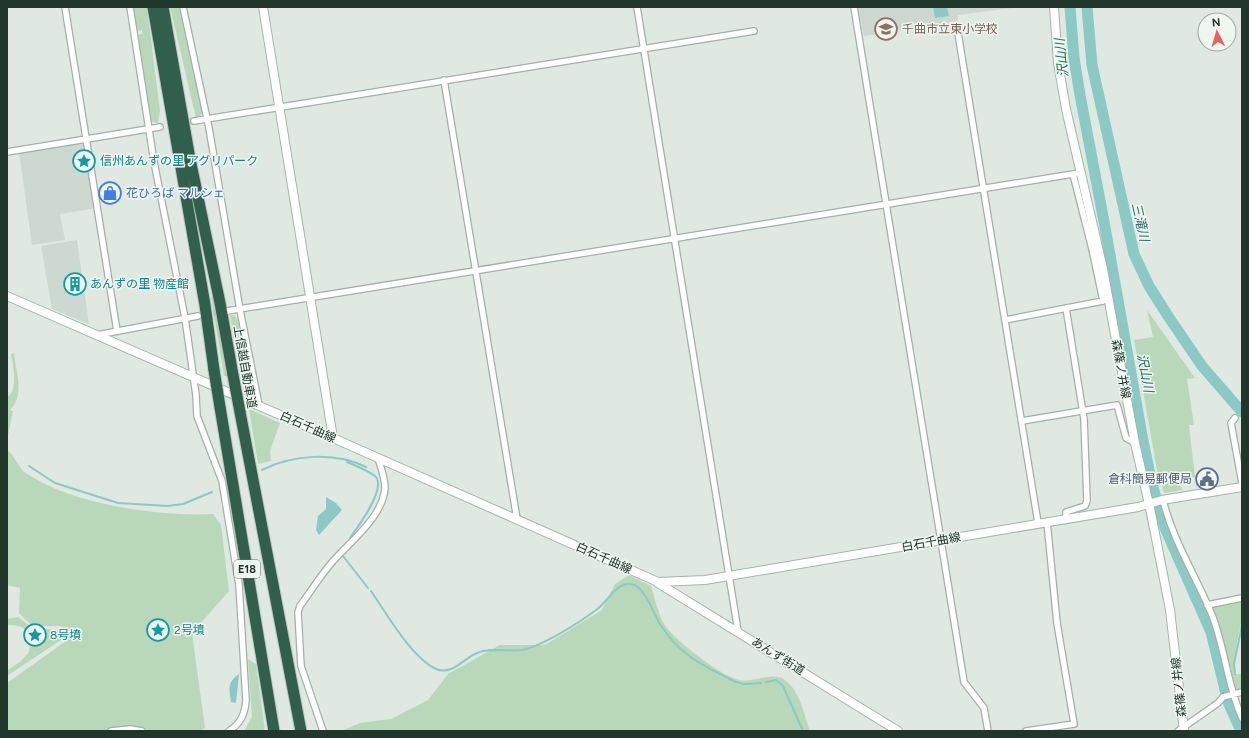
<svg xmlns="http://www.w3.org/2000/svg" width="1249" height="738" viewBox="0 0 1249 738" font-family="Figtree,'Noto Sans JP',sans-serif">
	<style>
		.built { fill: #cdd8d1 }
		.green { fill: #b9d8ba }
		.water { fill: #8bc9c5 }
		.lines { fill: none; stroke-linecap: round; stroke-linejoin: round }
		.stream { stroke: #8bc9c5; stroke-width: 2 }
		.river { stroke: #8bc9c5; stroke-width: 11 }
		.street-tunnel { stroke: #b9c5be; stroke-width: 5.5; stroke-dasharray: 5.5 3; stroke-linecap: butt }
		.street-casing { stroke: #a2b0a8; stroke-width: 8 }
		.secondary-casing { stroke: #a1b6aa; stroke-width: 10 }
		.highway-casing { stroke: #bcc3c0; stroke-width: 13 }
		.street { stroke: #fff; stroke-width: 5.5 }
		.secondary { stroke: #fff; stroke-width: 8 }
		.highway { stroke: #30604b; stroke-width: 11 }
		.highway-bridge-casing { stroke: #bcc3c0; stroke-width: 13; stroke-linecap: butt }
		.highway-bridge { stroke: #30604b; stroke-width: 11 }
		.labels { text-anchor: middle; stroke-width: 3; stroke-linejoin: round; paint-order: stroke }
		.shield { fill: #eff6f0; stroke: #5f7067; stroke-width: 1 }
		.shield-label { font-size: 11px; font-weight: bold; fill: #21372c }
		.education-label { font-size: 12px; fill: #785e54; stroke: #eff6f0; text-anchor: start }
		.culture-label { font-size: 12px; fill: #0d838f; stroke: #eff6f0; text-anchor: start }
		.shop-label { font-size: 12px; fill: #366cbe; stroke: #eff6f0; text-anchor: start }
		.street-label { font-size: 12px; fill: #21372c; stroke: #eff6f0 }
		.service-label { font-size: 12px; fill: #4e5e75; stroke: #eff6f0; text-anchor: end }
		.water-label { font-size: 13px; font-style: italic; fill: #226d68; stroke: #eff6f0 }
	</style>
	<rect width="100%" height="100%" fill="#dfe9e2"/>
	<!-- built -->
	<path class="built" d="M 858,7 L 1020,7 L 958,15 L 958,21 L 864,36 Z
		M 85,143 L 96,208 L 60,214 L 65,240 L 32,245 L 19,152 Z
		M 77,240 L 89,324 L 52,309 L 41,246 Z"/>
	<!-- green -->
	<path class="green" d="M 133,7 L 147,7 L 160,111 L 158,123 L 149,121 L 137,35 L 142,34 L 142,30 L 137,31 Z
		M 170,7 L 180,7 L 203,111 L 202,114 L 196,118 Z
		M 214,296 L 229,376 L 224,376 L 211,297 Z
		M 1147,310 L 1195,378 L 1187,379 L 1194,425 L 1189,425 L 1195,477 L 1179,481 L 1182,490 L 1164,493 L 1157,470 L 1134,340 L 1153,337 Z
		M 234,315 L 240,322 L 251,376 L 248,383 L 244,384 L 230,316 Z
		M 14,353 C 16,372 25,396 10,410 L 13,411 L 7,440 L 7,397 C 19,390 13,365 11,354 Z
		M 249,409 L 280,423 L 270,451 L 271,461 L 258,464 Z
		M 7,450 C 15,456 17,464 23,471 C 27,474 32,477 36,479 C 79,505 164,517 213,514 L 221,525 L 229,591 L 192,633 L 205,728 L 199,731 L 7,731 L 7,683 L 66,641 L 67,630 L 61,626 L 32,626 L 19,613 L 20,588 L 7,585 Z
		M 629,575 L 651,586 C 655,598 658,613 664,624 C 673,639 722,677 739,680 C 753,683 773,671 785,680 C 800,691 804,714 810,731 L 341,731 L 360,723 L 391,719 L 428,700 L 448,674 L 500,645 L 545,645 L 602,610 L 615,584 Z
		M 1242,601 L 1242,620 L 1237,641 L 1234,674 L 1242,674 L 1242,689 L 1236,690 L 1211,609 L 1212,607 Z
		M 18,617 L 31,627 L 61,631 L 61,640 L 7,676 L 7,671 L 21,661 L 29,652 C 32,633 27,624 7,625 L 7,619 Z
		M 248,659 L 256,664 L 265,731 L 244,731 L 252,717 Z"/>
	<!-- water -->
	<path class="water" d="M 933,7 L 947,7 L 949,16 L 935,18 Z
		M 326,497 L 336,503 L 342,510 L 319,535 L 316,530 L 318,516 L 326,509 Z
		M 239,674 L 236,703 L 231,702 C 229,689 227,682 239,674 Z"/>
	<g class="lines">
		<!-- stream -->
		<path class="stream" d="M 347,462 C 356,466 367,470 375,476 C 388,487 357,528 350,538
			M 29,466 L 55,483 L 118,503 L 168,506 L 183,504 L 212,492
			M 262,470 C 293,454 336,452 366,467
			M 343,556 L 368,588
			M 371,591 C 386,613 412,658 436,669 C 452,676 464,658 477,653 C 491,647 507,652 522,650 C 542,646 579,623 596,610 C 607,603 616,582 631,584 C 644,585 654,614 660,624 C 680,656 704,666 736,682 L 744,684 L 761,683
			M 1235,674 L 1234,664 L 1242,625
			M 766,682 L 776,680 L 783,686 L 803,731"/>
		<!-- river -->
		<path class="river" d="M 1070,7 L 1074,58 L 1080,95 L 1105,227 L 1143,441 L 1152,484 L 1165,528 L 1211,632 L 1228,702 L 1241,731
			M 1087,7 L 1092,65 L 1134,254 L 1149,286 L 1168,316 L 1202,366 L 1242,412"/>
		<!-- street-tunnel -->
		<path class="street-tunnel" d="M 205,315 L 224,312"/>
		<!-- street casing -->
		<g class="street-casing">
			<path id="street" d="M 65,7 L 117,331
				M 130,7 L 154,162 L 185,318 L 196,395 L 197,416 L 222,481 L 239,585 L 246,700 C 245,714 241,723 229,731
				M 183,7 L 209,128 L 240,310 L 259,405
				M 637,7 L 738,631
				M 854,7 L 964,682 L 984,708 L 988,731
				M 957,27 L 1038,523
				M 444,80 L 517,519
				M 194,121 L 754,31
				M 7,152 L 160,127
				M 1066,308 L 1084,419 L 1087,501 L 1085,506 L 1066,512 L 1066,519
				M 227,311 L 1079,173
				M 1005,320 L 1103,301 L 1092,249 L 1073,174
				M 97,335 L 198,316
				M 1235,418 L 1231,423 L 1242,483
				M 1022,421 L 1117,405 L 1126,438 L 1135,443
				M 1163,500 C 1173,541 1196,576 1212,615 C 1225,648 1227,685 1242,718
				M 1207,605 L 1242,598
				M 111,731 L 130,729 L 142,731
				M 323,731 L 301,666 L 298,612 L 300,606 C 311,591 322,573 335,559 C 352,540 383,516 385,488 C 385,478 381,468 378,458
				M 1026,731 L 1074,724 L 1057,623 L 1047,522
				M 1178,731 L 1218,703 L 1223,697 L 1242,692"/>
		</g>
		<!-- secondary casing -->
		<g class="secondary-casing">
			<path id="secondary" d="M 263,7 L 333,438
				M 1054,7 L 1058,63 L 1066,109 L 1103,269 L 1135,443 L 1151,513 L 1170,610 L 1184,731
				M 7,296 L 333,438 L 658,582 L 705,580 L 1138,507 L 1162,500 L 1242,487
				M 658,583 L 898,731"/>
		</g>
		<!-- highway casing -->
		<g class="highway-casing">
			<path id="highway" d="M 153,7 L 205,305 L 214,370
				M 163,7 L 190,159 L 220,303 L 233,375
				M 220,407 L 274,731
				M 240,412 L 301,731"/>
		</g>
		<!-- street -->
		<use href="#street" class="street"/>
		<!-- secondary -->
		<use href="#secondary" class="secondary"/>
		<!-- highway -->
		<use href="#highway" class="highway"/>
		<!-- highway-bridge casing -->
		<g class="highway-bridge-casing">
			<path id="highway-bridge" d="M 214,370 L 220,407
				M 233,375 L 240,412"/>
		</g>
		<!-- highway-bridge -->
		<use href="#highway-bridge" class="highway-bridge"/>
	</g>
	<!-- icons -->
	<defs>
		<g id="school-ring" transform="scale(1.15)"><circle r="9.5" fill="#eff6f0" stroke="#8d6e63" stroke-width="1.5"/><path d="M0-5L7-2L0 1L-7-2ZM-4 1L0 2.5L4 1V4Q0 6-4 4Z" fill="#8d6e63"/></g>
		<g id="sight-ring" transform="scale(1.15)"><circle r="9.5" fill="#eff6f0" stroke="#0f9aa8" stroke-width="1.5"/><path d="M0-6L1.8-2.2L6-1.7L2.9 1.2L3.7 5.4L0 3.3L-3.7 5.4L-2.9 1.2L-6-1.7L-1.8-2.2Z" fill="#0f9aa8"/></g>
		<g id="shop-ring" transform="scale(1.15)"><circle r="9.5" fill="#eff6f0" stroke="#3f7fe0" stroke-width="1.5"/><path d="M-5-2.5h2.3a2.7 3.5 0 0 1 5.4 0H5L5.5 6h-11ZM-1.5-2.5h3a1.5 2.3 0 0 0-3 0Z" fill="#3f7fe0"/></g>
		<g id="building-ring" transform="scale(1.15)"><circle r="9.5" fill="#eff6f0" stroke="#0f9aa8" stroke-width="1.5"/><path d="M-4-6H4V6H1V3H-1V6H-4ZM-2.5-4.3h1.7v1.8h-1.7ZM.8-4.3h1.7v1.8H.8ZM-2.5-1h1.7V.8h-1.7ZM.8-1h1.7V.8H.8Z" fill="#0f9aa8"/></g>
		<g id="civic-ring" transform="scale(1.15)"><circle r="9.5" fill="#eff6f0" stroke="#5c6f8a" stroke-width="1.5"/><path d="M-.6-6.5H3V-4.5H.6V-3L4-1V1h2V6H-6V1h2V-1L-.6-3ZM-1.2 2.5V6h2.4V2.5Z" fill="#5c6f8a"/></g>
	</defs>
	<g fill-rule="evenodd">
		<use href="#school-ring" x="886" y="29"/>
		<use href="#sight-ring" x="84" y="161"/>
		<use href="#shop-ring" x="110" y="193"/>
		<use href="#building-ring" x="75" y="284"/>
		<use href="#civic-ring" x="1207" y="479"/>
		<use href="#sight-ring" x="158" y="630"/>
		<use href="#sight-ring" x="35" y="635"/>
	</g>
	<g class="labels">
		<!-- shield labels -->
		<rect class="shield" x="234" y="560" width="26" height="18" rx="3"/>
		<g class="shield-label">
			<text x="247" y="573">E18</text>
		</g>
		<!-- education labels -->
		<g class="education-label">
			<text x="902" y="33">千曲市立東小学校</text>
		</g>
		<!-- culture labels -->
		<g class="culture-label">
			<text x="100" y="165">信州あんずの里 アグリパーク</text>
			<text x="90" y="288">あんずの里 物産館</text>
			<text x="174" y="634">2号墳</text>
			<text x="50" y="639">8号墳</text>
		</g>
		<!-- shop labels -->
		<g class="shop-label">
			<text x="126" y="197">花ひろば マルシェ</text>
		</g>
		<!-- street labels -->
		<g class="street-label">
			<text transform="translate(245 367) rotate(80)" y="4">上信越自動車道</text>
			<text transform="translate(1121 369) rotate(80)" y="4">森篠ノ井線</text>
			<text transform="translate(308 427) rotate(24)" y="4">白石千曲線</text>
			<text transform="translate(931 542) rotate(-10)" y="4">白石千曲線</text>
			<text transform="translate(604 558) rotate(24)" y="4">白石千曲線</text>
			<text transform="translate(778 656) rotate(32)" y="4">あんず街道</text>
			<text transform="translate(1179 687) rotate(-96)" y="4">森篠ノ井線</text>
		</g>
		<!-- service labels -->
		<g class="service-label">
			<text x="1192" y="483">倉科簡易郵便局</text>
		</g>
		<!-- water labels -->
		<g class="water-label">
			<text transform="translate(1061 58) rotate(-96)" y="5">沢山川</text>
			<text transform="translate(1141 222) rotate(77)" y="5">三滝川</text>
			<text transform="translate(1146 373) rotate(79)" y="5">沢山川</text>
		</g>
	</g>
	<!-- border -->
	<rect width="1249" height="738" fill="none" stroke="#21372c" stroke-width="16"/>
	<!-- north arrow -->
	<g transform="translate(1217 32) rotate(355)"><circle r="19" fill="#eff6f0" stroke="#9daaa2"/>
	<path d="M0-3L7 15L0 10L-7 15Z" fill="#e56360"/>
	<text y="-6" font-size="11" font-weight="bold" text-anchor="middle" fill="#21372c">N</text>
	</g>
</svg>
